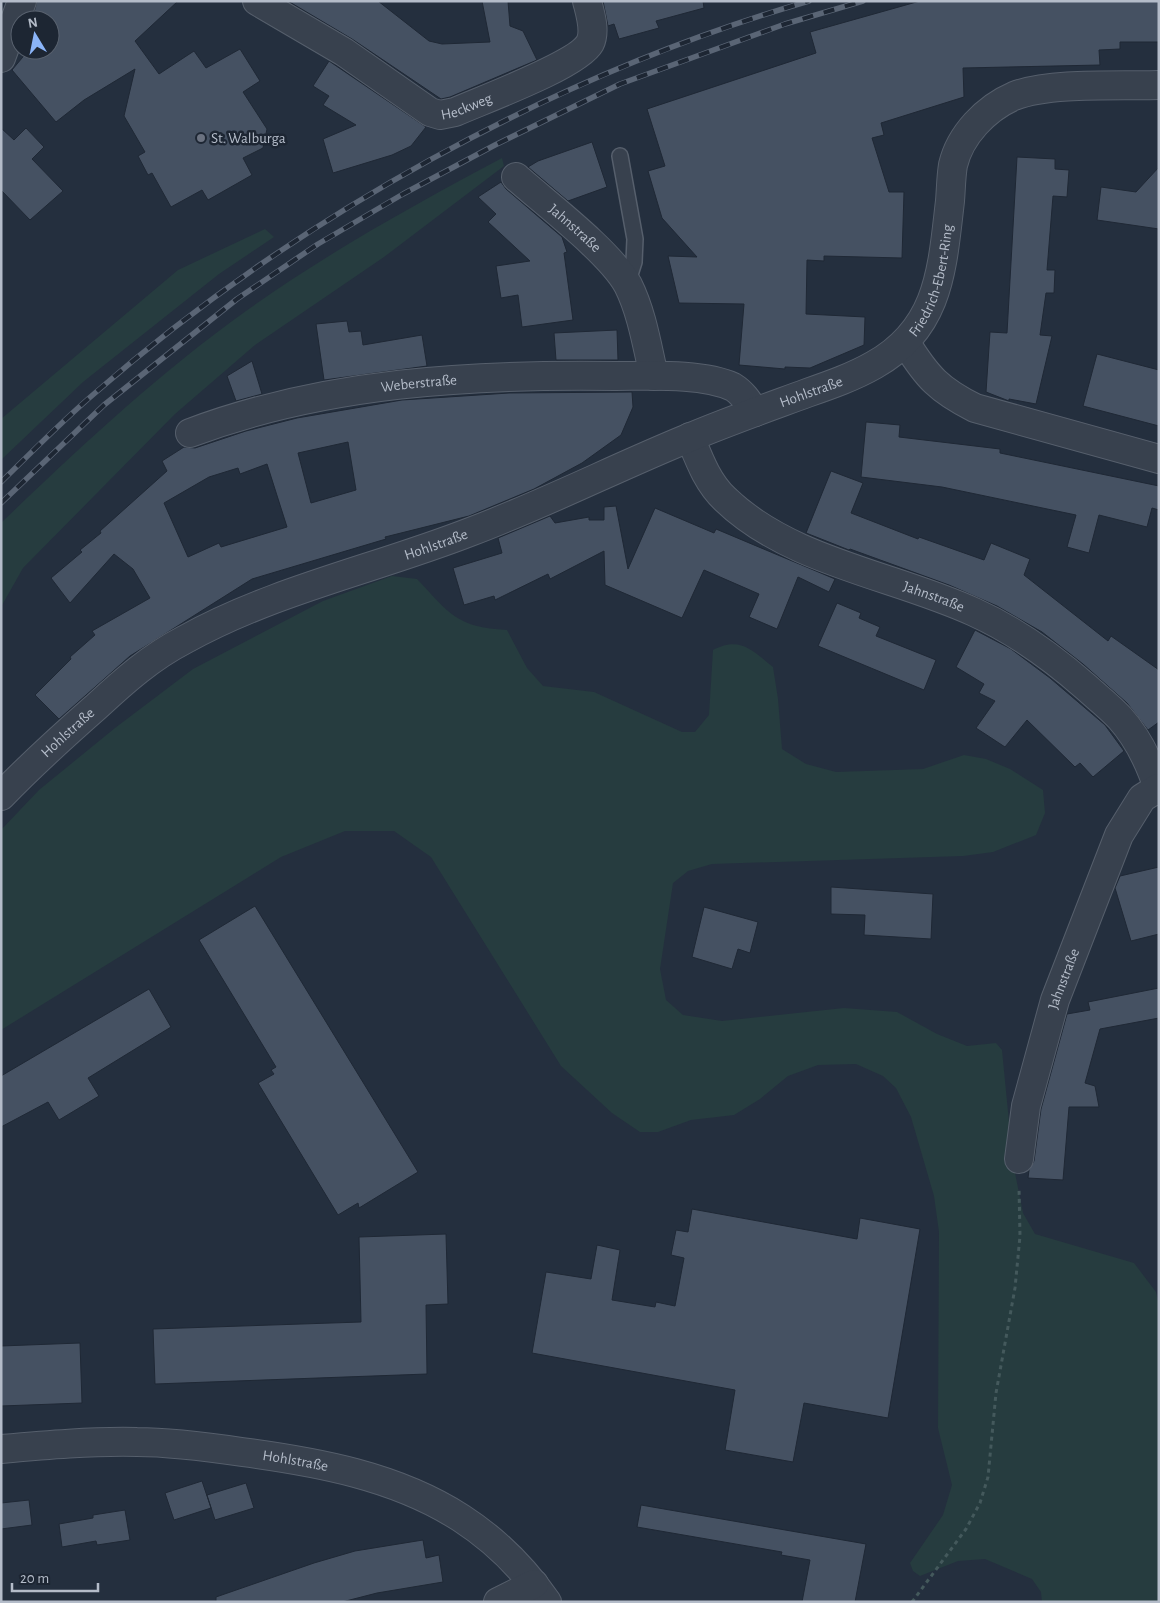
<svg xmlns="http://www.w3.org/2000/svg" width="1160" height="1603" viewBox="0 0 1160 1603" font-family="'Alegreya Sans',sans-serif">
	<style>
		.green { fill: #263c3f }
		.building { fill: #455162; stroke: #1f2835; fill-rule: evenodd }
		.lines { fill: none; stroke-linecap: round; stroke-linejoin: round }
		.service-casing { stroke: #565f6c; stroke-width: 18 }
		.minor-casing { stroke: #565f6c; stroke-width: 30 }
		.path { stroke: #44595c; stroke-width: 3; stroke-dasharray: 4 4; stroke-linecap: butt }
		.service { stroke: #38414e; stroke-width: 15 }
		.minor { stroke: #38414e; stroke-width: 28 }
		.rail-casing { stroke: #5a6575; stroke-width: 5.5 }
		.rail { stroke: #1d2633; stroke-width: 4; stroke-dasharray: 11; stroke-linecap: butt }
		.worship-dot { fill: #6b7280; stroke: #1d2633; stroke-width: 2 }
		.labels { text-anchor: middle; stroke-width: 5; stroke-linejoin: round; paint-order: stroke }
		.street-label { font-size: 15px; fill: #b4bcc9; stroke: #1d2633 }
		.poi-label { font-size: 15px; fill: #b4bcc9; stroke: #1d2633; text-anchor: start }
	</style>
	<rect width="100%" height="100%" fill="#242f3e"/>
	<!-- green -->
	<path class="green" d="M 502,158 L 504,166 L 384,257 L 255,345 L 175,414 L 23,568 L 1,607 L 1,523 C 79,448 158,374 246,311 C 327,253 414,205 502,158 Z
		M 265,229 L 274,237 L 219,274 L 83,382 L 1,460 L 1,419 L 178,270 Z
		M 392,576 L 417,579 C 450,614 456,627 507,630 L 527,668 L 543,686 L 594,692 L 682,732 L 695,732 L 709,715 L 713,650 C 740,636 752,650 773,667 L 778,699 L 782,749 L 806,764 L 836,772 L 923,769 L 964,755 L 986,759 L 1010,769 L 1043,790 L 1045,813 L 1036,835 L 993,852 L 963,856 L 712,864 L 688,871 L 673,883 L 660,969 L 666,1000 L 683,1015 L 722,1021 L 844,1008 L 897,1012 L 937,1034 L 967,1046 L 996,1043 L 1002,1050 L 1013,1163 L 1023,1213 L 1035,1234 L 1134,1263 L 1156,1292 L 1159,1305 L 1159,1602 L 1042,1602 L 1041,1592 L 1032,1579 L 985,1559 L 958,1561 L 920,1576 L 913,1571 L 910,1563 L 943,1515 L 952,1485 L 938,1428 L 939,1232 L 934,1196 L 911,1117 L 896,1088 L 883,1076 L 856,1064 L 818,1065 L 788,1076 L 760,1099 L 734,1115 L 691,1120 L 658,1132 L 640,1132 L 612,1113 L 561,1066 L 431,857 L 394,831 L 345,831 L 281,857 L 1,1030 L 1,830 L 39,790 L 115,728 L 193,669 L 323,601 Z"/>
	<!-- building -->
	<path class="building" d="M 37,1 L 178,1 L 135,41 L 159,74 L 194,51 L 206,68 L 240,49 L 260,81 L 243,92 L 267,129 L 263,148 L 243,158 L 252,175 L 208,200 L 202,190 L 171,207 L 152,173 L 148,175 L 138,156 L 145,152 L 124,116 L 135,69 L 84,100 L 56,122 L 12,70 L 27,52 L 23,50 L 50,50 L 50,20 L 32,20 Z
		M 288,1 L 378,1 L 429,41 L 442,44 L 490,42 L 482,1 L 508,1 L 510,26 L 523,31 L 537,60 L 450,97 L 441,99 L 352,39 Z
		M 603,1 L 703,1 L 704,8 L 656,21 L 659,28 L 619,39 L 614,24 L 608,26 Z
		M 920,1 L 1159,1 L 1159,42 L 1120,42 L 1120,49 L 1099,50 L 1100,65 L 963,68 L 964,97 L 881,123 L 884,135 L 872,138 L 889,192 L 904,192 L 902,258 L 824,256 L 824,261 L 807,260 L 806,314 L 865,317 L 864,345 L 810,368 L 785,367 L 785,369 L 739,365 L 744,304 L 679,303 L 668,256 L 697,257 L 662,218 L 648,171 L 665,166 L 647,109 L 816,53 L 810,32 Z
		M 329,61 L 426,127 L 411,146 L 392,155 L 333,173 L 323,139 L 356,125 L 323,105 L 329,96 L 313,86 Z
		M 1,128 L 14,140 L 26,128 L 44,147 L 32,159 L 63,191 L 30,220 L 1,190 Z
		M 592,142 L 607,187 L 568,201 L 528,167 L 538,161 Z
		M 1017,157 L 1055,159 L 1055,169 L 1069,170 L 1067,197 L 1053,196 L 1047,270 L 1055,270 L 1054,293 L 1046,293 L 1040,335 L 1052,336 L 1036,404 L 1009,399 L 1009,401 L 986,392 L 990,332 L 1007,333 Z
		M 1159,167 L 1159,229 L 1097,220 L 1101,187 L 1136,192 Z
		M 501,182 L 506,189 L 562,237 L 567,252 L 564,253 L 573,320 L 522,327 L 518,295 L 501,298 L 496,266 L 530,261 L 488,222 L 496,214 L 478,197 Z
		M 347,321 L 349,332 L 361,331 L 363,345 L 422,335 L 427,366 L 324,380 L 316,324 Z
		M 617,330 L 618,360 L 556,360 L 554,333 Z
		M 1097,354 L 1159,370 L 1159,426 L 1083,406 Z
		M 252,361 L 262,394 L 236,401 L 227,376 Z
		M 632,392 L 633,407 L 621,435 L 582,463 L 534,489 L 469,516 L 385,537 L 386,539 L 252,579 L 130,656 L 59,719 L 35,695 L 71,659 L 70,657 L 95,635 L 92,631 L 150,598 L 133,569 L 114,554 L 70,603 L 51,578 L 82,552 L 80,550 L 101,533 L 100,531 L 167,471 L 162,461 L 184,447 L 195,448 L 246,431 L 297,418 L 402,400 L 509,393 ZM 348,442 L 356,490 L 311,503 L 298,453 ZM 267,464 L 287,527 L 221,547 L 219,543 L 188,557 L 164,503 L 209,477 L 238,468 L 240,474 Z
		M 866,422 L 900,425 L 899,437 L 1000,449 L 1000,453 L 1159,486 L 1159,510 L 1152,508 L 1147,527 L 1099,515 L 1089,553 L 1067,547 L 1076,515 L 942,487 L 861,477 Z
		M 831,471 L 863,483 L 851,513 L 918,539 L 919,537 L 984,560 L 991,543 L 1030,559 L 1024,575 L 1108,641 L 1111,636 L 1159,670 L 1159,722 L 1148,730 L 1127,703 L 1083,664 L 1042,632 L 997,606 L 949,585 L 850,549 L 849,550 L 806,533 Z
		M 616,506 L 628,569 L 655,508 L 714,533 L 716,529 L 835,579 L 829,592 L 798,577 L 777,629 L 749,617 L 759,594 L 704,570 L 682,618 L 605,585 L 604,551 L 550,579 L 548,574 L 495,600 L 494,596 L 464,605 L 453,568 L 502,553 L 498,538 L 550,516 L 555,523 L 589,517 L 589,520 L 604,520 L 604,507 Z
		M 837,603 L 861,613 L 859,618 L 880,627 L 876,636 L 936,660 L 924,690 L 818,646 Z
		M 975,630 L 1011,649 L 1050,678 L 1105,725 L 1124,751 L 1093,777 L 1080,763 L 1075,767 L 1027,720 L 1005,747 L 976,728 L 995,701 L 979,693 L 984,684 L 956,667 Z
		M 1159,867 L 1159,934 L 1131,941 L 1115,888 L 1120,876 Z
		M 831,887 L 933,894 L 931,939 L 864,935 L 865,915 L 831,914 Z
		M 255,906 L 418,1172 L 359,1208 L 358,1203 L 338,1215 L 258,1083 L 274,1074 L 271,1070 L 276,1067 L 199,940 Z
		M 704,907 L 758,922 L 750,953 L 738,949 L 732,969 L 692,957 Z
		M 1159,988 L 1159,1018 L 1100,1029 L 1085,1083 L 1095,1086 L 1099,1107 L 1069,1107 L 1063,1180 L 1028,1178 L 1029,1170 L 1034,1161 L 1041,1109 L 1067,1014 L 1090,1010 L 1088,1002 Z
		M 149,989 L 171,1027 L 88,1078 L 99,1096 L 59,1120 L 48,1102 L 1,1127 L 1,1076 Z
		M 692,1209 L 857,1239 L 860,1218 L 920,1229 L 888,1418 L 804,1403 L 793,1462 L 725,1450 L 735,1390 L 532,1353 L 546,1272 L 591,1279 L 597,1245 L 620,1250 L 612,1300 L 655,1307 L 656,1302 L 675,1306 L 684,1258 L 671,1255 L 676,1230 L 688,1232 Z
		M 446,1234 L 448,1304 L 426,1305 L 427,1374 L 155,1384 L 153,1329 L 361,1322 L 359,1237 Z
		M 80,1343 L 82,1403 L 1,1406 L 1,1346 Z
		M 202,1481 L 211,1508 L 174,1520 L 165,1493 Z
		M 246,1483 L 254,1508 L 215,1520 L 207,1495 Z
		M 29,1500 L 32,1525 L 1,1529 L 1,1503 Z
		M 641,1505 L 866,1544 L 855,1602 L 802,1602 L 810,1560 L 781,1555 L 782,1552 L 637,1527 Z
		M 125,1510 L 130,1540 L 97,1545 L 96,1541 L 62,1547 L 59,1524 L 93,1518 L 93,1515 Z
		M 423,1540 L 426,1558 L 439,1555 L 443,1582 L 377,1593 L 342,1602 L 216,1602 L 216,1597 L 314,1563 L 355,1551 Z"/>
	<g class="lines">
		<!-- service casing -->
		<g class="service-casing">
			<path id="service" d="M 620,156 L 635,239 L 634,262 L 627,284"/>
		</g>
		<!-- minor casing -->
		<g class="minor-casing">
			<g id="minor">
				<path id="s1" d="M 257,1 L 344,52 L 430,112 L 440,115 L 455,112 C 482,100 578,65 590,43 C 596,31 590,13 587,1"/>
				<path d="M 1,58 L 22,1"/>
				<path id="s2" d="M 516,177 C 545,203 610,252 628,285 C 642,313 647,346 654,376"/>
				<path d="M 906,343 C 927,377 939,390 975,408 L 1159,459"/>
				<path id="s3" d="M 190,433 C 325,382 473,374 616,376 C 650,376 702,373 733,387 C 743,393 749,403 755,412"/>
				<path id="s4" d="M 690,437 C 699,459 707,482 725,499 C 790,562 894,575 974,612 C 1016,631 1052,657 1086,687 C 1097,697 1110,707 1120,718 C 1138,738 1151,766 1159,791"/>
				<path id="s5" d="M 1,796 C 32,764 64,735 97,706 C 124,681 151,657 184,640 C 274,590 375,569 470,532 C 545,504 617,467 691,437 C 729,421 769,407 807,393 C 830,385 853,377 874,365 C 940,328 942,269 950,201 C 951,189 951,177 953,165 C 960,135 986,108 1014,96 C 1049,82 1119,86 1159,85"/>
				<path id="s6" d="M 1019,1159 L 1026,1106 L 1055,1000 L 1119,835 L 1142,798 L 1158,788"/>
				<path id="s7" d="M 1,1449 C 46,1445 92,1441 137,1442 C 172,1442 208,1447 242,1452 C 317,1462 396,1476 461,1518 C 495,1540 524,1569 547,1602"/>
				<path d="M 498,1602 L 534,1584"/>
			</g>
		</g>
		<!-- path -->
		<path class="path" d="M 912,1602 L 966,1529 L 980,1503 L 988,1477 L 996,1393 L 1015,1288 L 1020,1236 L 1019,1187"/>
		<!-- service -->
		<use href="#service" class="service"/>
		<!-- minor -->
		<use href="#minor" class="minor"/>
		<!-- rail casing -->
		<g class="rail-casing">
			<path id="rail" d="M 1,482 C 32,452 62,421 95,393 C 295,218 554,75 809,1
				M 1,503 L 104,405 L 237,299 L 318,244 L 403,194 L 495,145 L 620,84 L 785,24 L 863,1"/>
		</g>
		<!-- rail -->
		<use href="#rail" class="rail"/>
	</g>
	<!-- markers -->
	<circle class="worship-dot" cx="201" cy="138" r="5"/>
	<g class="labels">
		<!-- street labels -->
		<g class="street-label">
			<text dy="5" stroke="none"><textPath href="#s1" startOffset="244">Heckweg</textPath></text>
			<text dy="5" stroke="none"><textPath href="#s2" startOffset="78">Jahnstraße</textPath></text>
			<text dy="5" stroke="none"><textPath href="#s5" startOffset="1092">Friedrich-Ebert-Ring</textPath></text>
			<text dy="5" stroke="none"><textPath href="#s3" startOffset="235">Weberstraße</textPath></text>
			<text dy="5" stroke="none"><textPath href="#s5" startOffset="916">Hohlstraße</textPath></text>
			<text dy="5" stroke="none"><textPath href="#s5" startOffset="511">Hohlstraße</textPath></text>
			<text dy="5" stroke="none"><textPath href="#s4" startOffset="304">Jahnstraße</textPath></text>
			<text dy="5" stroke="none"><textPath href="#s5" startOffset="92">Hohlstraße</textPath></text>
			<text dy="5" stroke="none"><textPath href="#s6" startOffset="186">Jahnstraße</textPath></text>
			<text dy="5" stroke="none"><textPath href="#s7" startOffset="296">Hohlstraße</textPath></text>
		</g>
		<!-- poi labels -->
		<g class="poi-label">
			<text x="211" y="143">St. Walburga</text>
		</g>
	</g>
	<!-- border -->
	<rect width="1160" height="1603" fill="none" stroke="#b4bcc9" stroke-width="5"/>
	<!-- north arrow -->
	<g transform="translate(35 35) rotate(350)"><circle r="24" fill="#1d2633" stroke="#59626f"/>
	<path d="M0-4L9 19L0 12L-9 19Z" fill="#8ab4f8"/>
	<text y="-8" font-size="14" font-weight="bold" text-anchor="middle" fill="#b4bcc9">N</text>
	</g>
	<!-- scale -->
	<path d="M12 1583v8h86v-8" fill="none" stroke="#b4bcc9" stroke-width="2.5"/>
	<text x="20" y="1583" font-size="15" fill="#b4bcc9" stroke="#1d2633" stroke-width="4" paint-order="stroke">20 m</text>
</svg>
